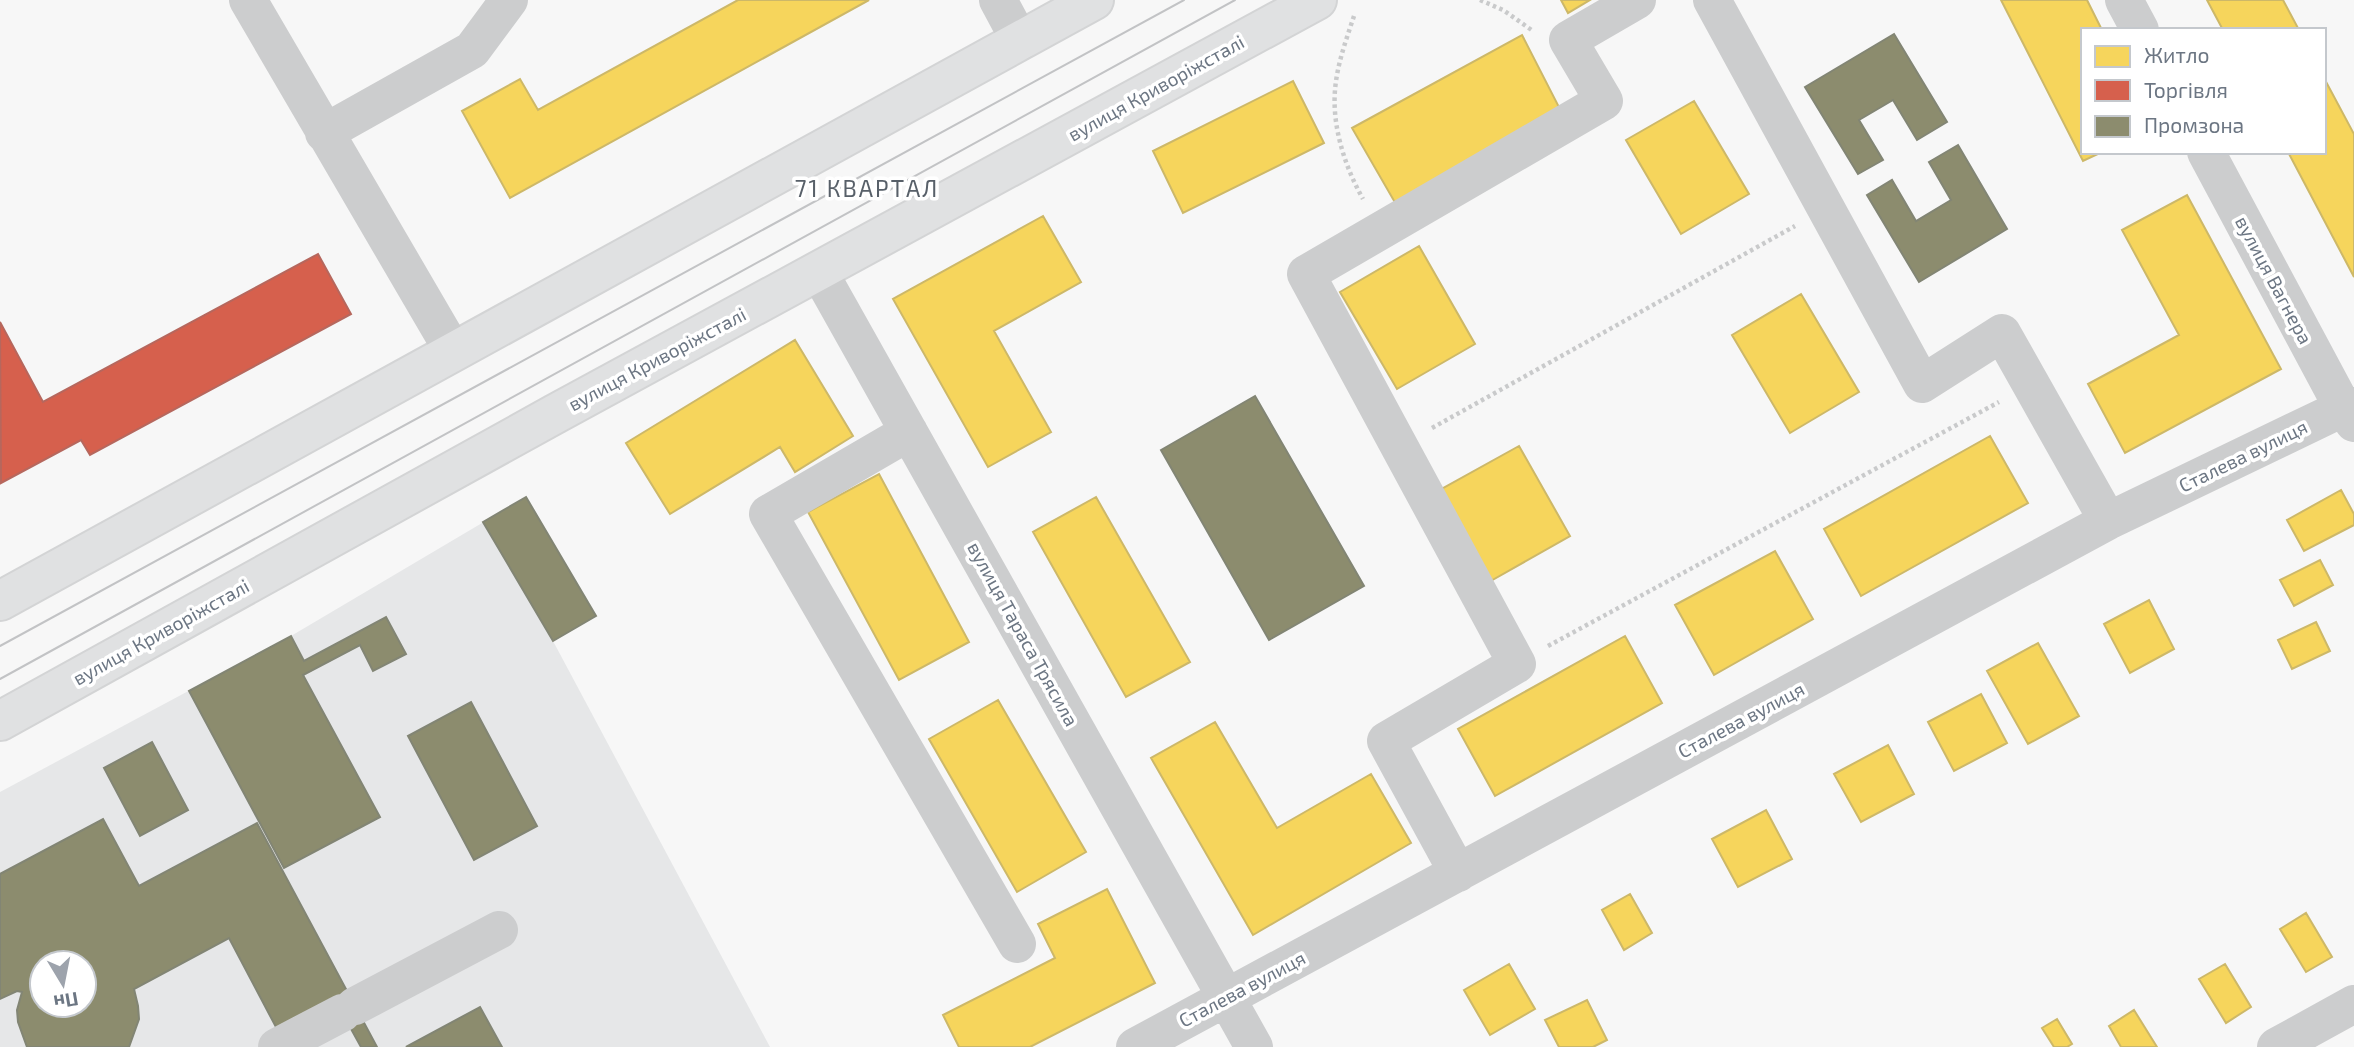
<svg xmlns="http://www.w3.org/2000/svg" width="2354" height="1047" viewBox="0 0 2354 1047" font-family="'Exo 2',sans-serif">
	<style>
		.built { fill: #e6e7e8; fill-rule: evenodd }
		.homes { fill: #f6d55c; stroke: #cdb868; stroke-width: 2 }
		.shops { fill: #d6604d; stroke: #b6675d; stroke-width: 2 }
		.industry { fill: #8c8c6e; stroke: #828574; stroke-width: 2; fill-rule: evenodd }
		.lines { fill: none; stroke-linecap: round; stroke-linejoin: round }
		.major-casing { stroke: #d3d4d5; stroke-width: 42 }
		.path { stroke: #c9cacb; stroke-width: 4.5; stroke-dasharray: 3.5 3.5; stroke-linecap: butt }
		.minor { stroke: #cccdce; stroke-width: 38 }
		.major { stroke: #e0e1e2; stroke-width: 38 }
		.tram { stroke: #c2c3c5; stroke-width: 2 }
		.labels { text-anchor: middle; stroke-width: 7; stroke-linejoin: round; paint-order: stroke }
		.street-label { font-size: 19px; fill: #6c7683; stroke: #fff }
		.quarter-label { font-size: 23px; letter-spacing: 2px; fill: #586069; stroke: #fff }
	</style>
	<rect width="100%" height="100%" fill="#f7f7f7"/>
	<!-- built -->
	<path class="built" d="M 526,497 L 553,641 L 770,1047 L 0,1047 L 0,792 L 291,636 ZM 42,963 L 84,963 L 84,1005 L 42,1005 Z"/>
	<!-- homes -->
	<path class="homes" d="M 738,0 L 869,0 L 510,198 L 462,111 L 520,79 L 538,110 Z
		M 1561,0 L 1590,0 L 1568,13 Z
		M 2001,0 L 2087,0 L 2102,30 L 2083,30 L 2083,152 L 2102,152 L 2083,161 Z
		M 2207,0 L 2283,0 L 2299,30 L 2223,30 Z
		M 1522,35 L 1562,113 L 1397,206 L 1352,128 Z
		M 2324,78 L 2354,134 L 2354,277 L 2288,152 L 2324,152 Z
		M 1293,81 L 1324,143 L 1183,213 L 1153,151 Z
		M 1694,101 L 1749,194 L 1681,234 L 1626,140 Z
		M 2187,195 L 2281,369 L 2125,453 L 2088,384 L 2179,335 L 2122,230 Z
		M 1043,216 L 1081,282 L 994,331 L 1051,432 L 988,467 L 893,299 Z
		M 1419,246 L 1475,344 L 1397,389 L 1340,292 Z
		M 1801,294 L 1859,392 L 1790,433 L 1732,335 Z
		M 795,340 L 853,436 L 795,472 L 780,447 L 670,514 L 626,443 Z
		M 1990,436 L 2028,503 L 1861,596 L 1824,529 Z
		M 1519,446 L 1570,536 L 1489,582 L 1438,491 Z
		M 879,474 L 969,642 L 899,680 L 808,512 Z
		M 2341,490 L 2354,514 L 2354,525 L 2304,551 L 2287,520 Z
		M 1096,497 L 1190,662 L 1126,697 L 1033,532 Z
		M 1775,551 L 1813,619 L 1714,675 L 1675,605 Z
		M 2320,560 L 2333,585 L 2294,606 L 2280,580 Z
		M 2149,600 L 2174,649 L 2130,673 L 2104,624 Z
		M 2316,622 L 2330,651 L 2292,669 L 2278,640 Z
		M 1625,636 L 1662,703 L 1495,796 L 1458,729 Z
		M 2038,643 L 2079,716 L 2028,744 L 1987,671 Z
		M 1981,694 L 2007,743 L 1954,771 L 1928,722 Z
		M 998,700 L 1086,852 L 1017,892 L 929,739 Z
		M 1215,722 L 1277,828 L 1371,774 L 1411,843 L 1253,935 L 1151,758 Z
		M 1888,745 L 1914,794 L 1861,822 L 1834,774 Z
		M 1766,810 L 1792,859 L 1738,887 L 1712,839 Z
		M 1107,889 L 1155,983 L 1030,1047 L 959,1047 L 943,1015 L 1055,958 L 1038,924 Z
		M 1630,894 L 1652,933 L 1624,950 L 1602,910 Z
		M 2306,913 L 2332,957 L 2306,972 L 2280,929 Z
		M 1509,964 L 1535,1009 L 1490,1035 L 1464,990 Z
		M 2225,964 L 2251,1007 L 2226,1023 L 2199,979 Z
		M 1587,1000 L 1607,1040 L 1593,1047 L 1559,1047 L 1545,1020 Z
		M 2134,1010 L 2157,1047 L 2121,1047 L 2109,1026 Z
		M 2057,1019 L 2072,1044 L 2067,1047 L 2054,1047 L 2042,1028 Z"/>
	<!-- shops -->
	<path class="shops" d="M 318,254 L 351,314 L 90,455 L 81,440 L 1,483 L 0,322 L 43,402 Z"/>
	<!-- industry -->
	<path class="industry" d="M 1894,34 L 1947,122 L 1917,140 L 1893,100 L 1859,120 L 1883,160 L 1858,174 L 1805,87 Z
		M 1958,145 L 2007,229 L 1919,282 L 1867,195 L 1892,180 L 1916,221 L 1951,200 L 1929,162 Z
		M 1255,396 L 1364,586 L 1269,640 L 1161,450 Z
		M 526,497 L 596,616 L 553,641 L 483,522 Z
		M 386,617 L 406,654 L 373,671 L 360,645 L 303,675 L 380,817 L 284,868 L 189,691 L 291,636 L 304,661 Z
		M 471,702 L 537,826 L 474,860 L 408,736 Z
		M 152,742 L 188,810 L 140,836 L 104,768 Z
		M 103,819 L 139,886 L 257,823 L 377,1047 L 361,1047 L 334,998 L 277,1029 L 229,938 L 134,989 L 138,1006 L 139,1019 L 129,1047 L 27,1047 L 18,1022 L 17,1010 L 22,992 L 17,991 L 0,999 L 0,874 ZM 42,963 L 84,963 L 84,1005 L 42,1005 Z
		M 480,1007 L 502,1047 L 406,1047 Z"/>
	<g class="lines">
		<!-- major casing -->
		<g class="major-casing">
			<path id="major" d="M 0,601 L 1094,0
				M 0,721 L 555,414 L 1317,0"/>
		</g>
		<!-- path -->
		<path class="path" d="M 1480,0 L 1503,10 L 1533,31
			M 1354,16 C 1346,40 1337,65 1335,90 C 1332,127 1345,167 1363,199
			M 1432,428 L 1795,226
			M 1548,646 L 1999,402"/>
		<!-- minor -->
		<path class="minor" d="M 248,0 L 453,351
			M 998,0 L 1020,41
			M 1712,0 L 1922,384 L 2002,333 L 2108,521
			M 2124,0 L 2140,30
			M 324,133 L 472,50 L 509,0
			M 2206,152 L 2343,408 L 2354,423
			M 819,272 L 1254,1047
			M 909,432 L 768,514 L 1017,944
			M 1458,873 L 1386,741 L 1517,664 L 1306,274 L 1604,101 L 1568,40 L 1637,0
			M 355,1006 L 499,930
			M 277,1047 L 342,1013
			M 1135,1047 L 2108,521 L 2343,408 L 2354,406
			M 2276,1047 L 2354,1004"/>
		<!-- major -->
		<use href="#major" class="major"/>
		<!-- tram -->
		<path class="tram" d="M 0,646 L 1184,0
			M 0,679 L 1235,0"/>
	</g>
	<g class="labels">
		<!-- street labels -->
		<g class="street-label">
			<text transform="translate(1156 88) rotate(-29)" y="7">вулиця Криворіжсталі</text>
			<text transform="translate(2274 280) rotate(62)" y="7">вулиця Вагнера</text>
			<text transform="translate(657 359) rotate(-28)" y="7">вулиця Криворіжсталі</text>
			<text transform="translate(2243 456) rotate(-26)" y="7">Сталева вулиця</text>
			<text transform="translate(161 632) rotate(-29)" y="7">вулиця Криворіжсталі</text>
			<text transform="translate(1023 634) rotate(61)" y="7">вулиця Тараса Трясила</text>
			<text transform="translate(1741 720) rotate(-28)" y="7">Сталева вулиця</text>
			<text transform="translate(1242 989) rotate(-28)" y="7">Сталева вулиця</text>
		</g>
		<!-- quarter labels -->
		<g class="quarter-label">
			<text x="867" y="197">71 КВАРТАЛ</text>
		</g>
	</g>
	<!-- legend -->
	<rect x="2081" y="28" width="245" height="126" fill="#ffffff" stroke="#c4c8cd" stroke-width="2"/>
	<rect x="2095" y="46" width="35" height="21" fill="#f6d55c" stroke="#c4c8cd" stroke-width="2"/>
	<text x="2144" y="63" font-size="21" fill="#6c7683">Житло</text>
	<rect x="2095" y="80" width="35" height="21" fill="#d6604d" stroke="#c4c8cd" stroke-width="2"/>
	<text x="2144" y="98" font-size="21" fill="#6c7683">Торгівля</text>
	<rect x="2095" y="116" width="35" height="21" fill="#8c8c6e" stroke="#c4c8cd" stroke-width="2"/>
	<text x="2144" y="133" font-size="21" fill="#6c7683">Промзона</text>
	<!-- north arrow -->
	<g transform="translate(63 984) rotate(170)"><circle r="33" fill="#ffffff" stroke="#c4c8cd" stroke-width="2"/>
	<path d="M0-5L12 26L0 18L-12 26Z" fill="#9da3ac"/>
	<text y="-10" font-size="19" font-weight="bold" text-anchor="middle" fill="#6c7683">Пн</text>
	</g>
</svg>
